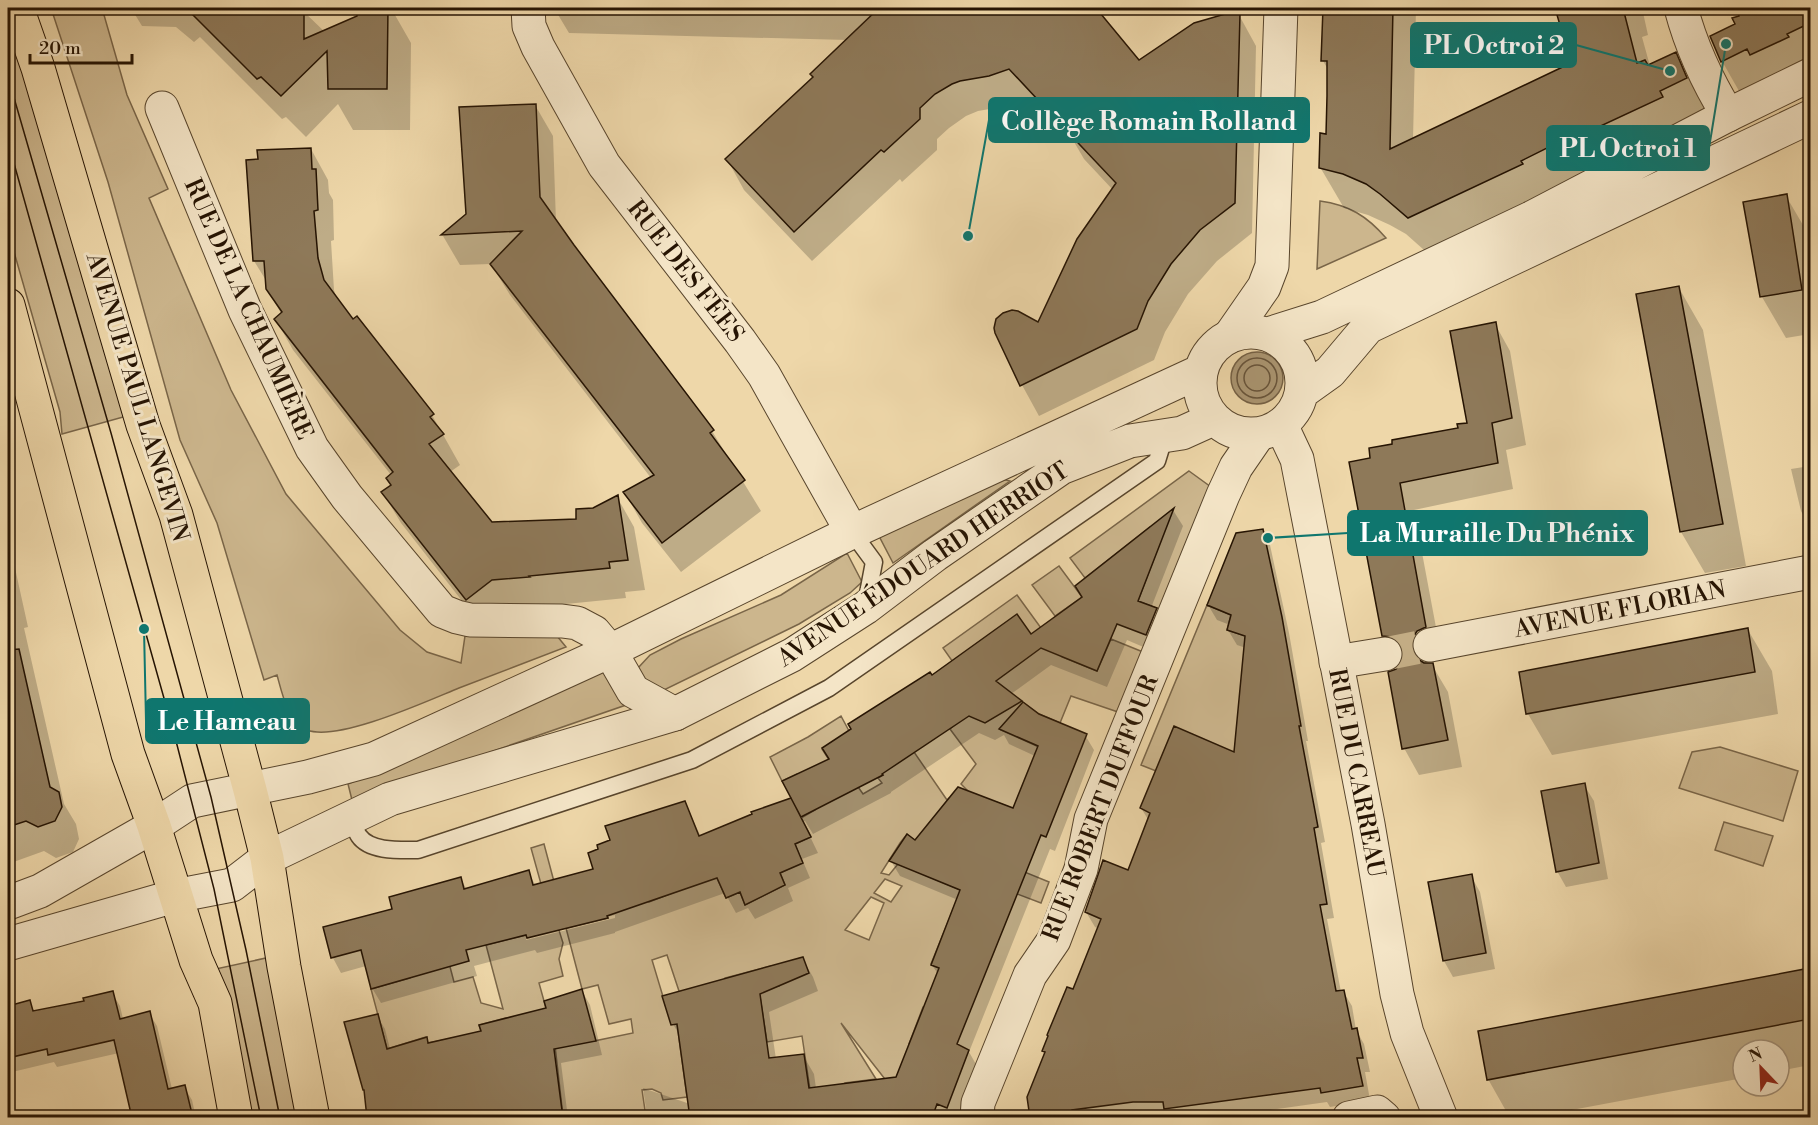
<svg xmlns="http://www.w3.org/2000/svg" width="1818" height="1125" viewBox="0 0 1818 1125" font-family="'Libre Bodoni',serif">
	<style>
		.green { fill: #ccb68d; stroke: #796548; stroke-width: 1.5; fill-rule: evenodd }
		.water { fill: #aa9571; stroke: #756145; stroke-width: 1.5 }
		.shadow { fill: #0003; fill-rule: evenodd }
		.lines { fill: none; stroke-linecap: round; stroke-linejoin: round }
		.shore { stroke: #68543a; stroke-width: 1.5 }
		.building { fill: #8e7959; stroke: #261403; stroke-width: 1.5 }
		.minor-tunnel { stroke: #c6b088; stroke-width: 33; stroke-dasharray: 33 16; stroke-linecap: butt }
		.service-casing { stroke: #58452c; stroke-width: 19 }
		.minor-casing { stroke: #58452c; stroke-width: 35 }
		.tertiary-casing { stroke: #58452c; stroke-width: 35 }
		.primary-casing { stroke: #261403; stroke-width: 35 }
		.service { stroke: #f4e5c7; stroke-width: 16 }
		.minor { stroke: #f4e5c7; stroke-width: 33 }
		.tertiary { stroke: #f4e5c7; stroke-width: 33 }
		.primary { stroke: #eed7a9; stroke-width: 33 }
		.tram { stroke: #261403; stroke-width: 1.5 }
		.labels { text-anchor: middle; stroke-width: 6; stroke-linejoin: round; paint-order: stroke }
		.street-label { font-size: 24px; fill: #261403; stroke: #f4e5c7 }
		.leader { fill: none; stroke: #0f766e; stroke-width: 2 }
		.callout-dot { fill: #0f766e; stroke: #f4e5c7; stroke-width: 2 }
		.callout { fill: #0f766e; stroke: #0f766e; stroke-width: 2 }
		.callout-label { font-size: 26px; text-anchor: middle; font-weight: bold; fill: #fff }
	</style>
	<rect width="100%" height="100%" fill="#eed7a9"/>
	<filter id="stains"><feTurbulence type="fractalNoise" baseFrequency=".00333" numOctaves="4"/><feColorMatrix values="0 0 0 0 .2 0 0 0 0 .09 0 0 0 0 .02 0 0 0 .5 -.17"/></filter>
	<radialGradient id="worn" r=".72"><stop offset=".6" stop-color="#630" stop-opacity="0"/><stop offset="1" stop-color="#630" stop-opacity=".3"/></radialGradient>
	<!-- green -->
	<path class="green" d="M 51,8 L 102,8 L 127,95 L 168,189 L 149,198 L 231,390 L 286,494 L 400,630 L 427,652 L 461,663 L 465,636 L 553,631 L 566,647 C 530,661 495,674 459,688 C 427,701 338,742 307,730 C 288,723 282,693 277,675 L 264,680 L 217,523 L 180,440 L 108,182 Z
		M 8,20 L 134,414 L 62,434 L 60,412 L 8,231 Z
		M 1320,201 C 1349,205 1367,216 1386,238 L 1317,269 Z
		M 1189,471 L 1211,487 L 1161,610 L 1138,601 L 1162,537 L 1150,527 L 1085,578 L 1070,558 Z
		M 1002,479 L 1010,481 L 893,563 L 879,536 Z
		M 847,553 L 862,582 L 850,593 L 799,624 L 664,690 L 644,683 L 638,668 L 650,655 L 681,639 L 781,595 Z
		M 1059,566 L 1082,597 L 1055,616 L 1032,585 Z
		M 1017,595 L 1062,657 L 1097,671 L 1111,639 L 1143,652 L 1118,712 L 1071,696 L 1060,723 L 1039,714 L 1024,703 L 1001,730 L 1039,747 L 1014,809 L 996,802 L 991,814 L 993,815 L 978,852 L 940,838 L 925,875 L 961,890 L 931,964 L 943,970 L 928,1008 L 923,1007 L 909,1044 L 917,1048 L 899,1097 L 841,1023 L 876,1079 L 845,1083 L 846,1092 L 811,1096 L 802,1036 L 767,1042 L 759,990 L 779,986 L 771,966 L 725,978 L 727,985 L 681,997 L 667,955 L 652,960 L 667,1010 L 675,1009 L 687,1097 L 663,1100 L 661,1093 L 652,1089 L 642,1090 L 646,1117 L 628,1117 L 627,1116 L 555,1117 L 563,1116 L 554,1037 L 513,1046 L 523,1117 L 510,1117 L 506,1091 L 472,1094 L 473,1108 L 448,1111 L 448,1117 L 439,1117 L 433,1064 L 458,1058 L 454,1038 L 428,1043 L 426,1037 L 387,1049 L 371,989 L 410,978 L 409,973 L 449,963 L 454,982 L 473,977 L 481,1003 L 503,1009 L 486,945 L 526,935 L 519,909 L 538,904 L 558,927 L 563,943 L 559,959 L 563,976 L 539,983 L 554,1037 L 592,1028 L 594,1041 L 633,1033 L 631,1019 L 609,1024 L 598,985 L 582,989 L 566,928 L 608,918 L 602,901 L 644,887 L 649,902 L 716,876 L 726,898 L 740,892 L 745,905 L 785,885 L 780,873 L 802,862 L 795,844 L 811,837 L 801,818 L 815,810 L 797,774 L 782,781 L 770,757 L 808,737 L 841,716 L 849,731 L 822,749 L 831,763 L 839,758 L 847,770 L 840,774 L 847,785 L 854,781 L 863,794 L 882,783 L 878,778 L 883,775 L 879,770 L 889,764 L 870,735 L 892,720 L 947,800 L 949,798 L 958,801 L 967,790 L 961,784 L 976,764 L 950,729 L 981,702 L 943,648 ZM 924,830 L 930,834 L 903,866 L 898,864 L 889,875 L 881,873 L 900,843 L 907,834 L 915,841 ZM 885,879 L 902,886 L 891,902 L 874,893 ZM 871,897 L 884,903 L 869,940 L 845,930 ZM 506,1018 L 513,1046 L 488,1052 L 479,1025 Z
		M 1207,605 L 1231,615 L 1227,630 L 1249,637 L 1255,748 L 1156,771 L 1141,765 Z
		M 602,670 L 626,705 L 352,800 L 348,784 Z
		M 1720,747 L 1798,771 L 1783,821 L 1679,788 L 1692,752 Z
		M 1724,822 L 1773,836 L 1763,866 L 1715,850 Z
		M 544,844 L 565,923 L 546,902 L 531,848 Z
		M 988,857 L 1049,882 L 1041,903 L 996,886 Z
		M 266,958 L 298,1117 L 248,1117 L 211,970 Z"/>
	<!-- water -->
	<path class="water" d="M1231 378a26 26 0 1 1 52 0a26 26 0 1 1-52 0Z"/>
	<!-- shadow -->
	<path class="shadow" d="M 131,8 L 300,8 L 328,35 L 359,17 L 359,8 L 391,8 L 411,43 L 410,130 L 353,130 L 338,104 L 306,137 L 286,117 L 282,119 L 200,37 L 194,42 L 176,27 L 142,26 Z
		M 554,8 L 1094,8 L 1139,62 L 1239,15 L 1256,46 L 1252,233 L 1217,261 L 1188,294 L 1165,332 L 1154,360 L 1039,416 L 1022,385 L 997,333 L 1039,324 L 1113,190 L 1084,159 L 1070,135 L 1058,132 L 1028,99 L 1007,106 L 978,111 L 966,116 L 949,128 L 937,139 L 937,150 L 902,182 L 900,179 L 812,261 L 744,190 L 727,159 L 814,78 L 848,40 L 569,33 Z
		M 1324,8 L 1416,8 L 1413,140 L 1573,64 L 1556,8 L 1642,8 L 1648,35 L 1642,37 L 1650,66 L 1675,54 L 1698,95 L 1709,119 L 1433,258 L 1406,234 L 1390,225 L 1368,215 L 1344,208 L 1320,167 L 1327,135 L 1329,71 L 1323,61 Z
		M 1738,8 L 1810,8 L 1810,61 L 1739,91 L 1722,61 L 1741,17 Z
		M 535,105 L 553,136 L 556,222 L 712,431 L 761,511 L 681,572 L 642,523 L 625,493 L 651,478 L 510,295 L 491,264 L 460,265 L 443,236 L 467,215 Z
		M 311,149 L 328,180 L 329,193 L 333,200 L 334,240 L 331,241 L 334,290 L 337,300 L 432,415 L 460,465 L 450,472 L 492,523 L 577,520 L 617,497 L 634,527 L 645,590 L 625,592 L 626,598 L 546,606 L 484,629 L 401,523 L 383,493 L 392,486 L 391,475 L 293,350 L 276,320 L 282,315 L 267,289 L 267,282 L 254,261 Z
		M 1786,196 L 1810,237 L 1810,334 L 1786,338 L 1762,297 Z
		M 1679,288 L 1703,330 L 1746,566 L 1705,573 L 1681,532 Z
		M 1495,324 L 1510,351 L 1526,445 L 1506,450 L 1513,489 L 1414,510 L 1441,654 L 1432,658 L 1428,665 L 1432,665 L 1448,692 L 1462,767 L 1419,775 L 1404,748 L 1397,670 L 1403,663 L 1399,662 L 1383,635 L 1372,459 L 1460,430 L 1469,424 Z
		M 1810,466 L 1810,528 L 1801,511 L 1791,469 Z
		M 1173,510 L 1183,526 L 1151,608 L 1156,609 L 1166,627 L 1155,652 L 1127,640 L 1107,687 L 1051,665 L 1011,694 L 1038,716 L 1085,735 L 1094,750 L 1055,851 L 1050,849 L 969,1052 L 977,1066 L 957,1118 L 913,1118 L 938,974 L 932,965 L 958,900 L 900,876 L 891,861 L 916,843 L 1014,810 L 1035,756 L 1009,744 L 1004,735 L 995,740 L 979,733 L 891,792 L 891,793 L 813,834 L 805,821 L 803,822 L 818,853 L 802,859 L 810,878 L 788,888 L 793,901 L 755,919 L 748,908 L 736,913 L 725,893 L 615,932 L 615,933 L 537,953 L 535,950 L 474,966 L 477,976 L 381,1003 L 372,988 L 366,966 L 341,973 L 333,958 L 325,928 L 394,910 L 461,879 L 467,890 L 528,872 L 536,886 L 595,870 L 685,803 L 701,837 L 794,807 L 830,760 L 931,677 L 1030,636 L 1083,598 ZM 615,915 L 615,918 L 526,940 L 526,937 Z
		M 1262,531 L 1270,545 L 1289,633 L 1308,741 L 1306,741 L 1325,842 L 1321,843 L 1334,918 L 1327,919 L 1341,992 L 1343,991 L 1352,1006 L 1356,1030 L 1364,1044 L 1370,1072 L 1365,1072 L 1370,1100 L 1330,1107 L 1327,1102 L 1213,1118 L 1171,1118 L 1170,1116 L 1032,1118 L 1046,1054 L 1044,1051 L 1074,991 L 1099,929 L 1095,927 L 1086,912 L 1128,872 L 1149,821 L 1141,808 L 1236,754 L 1246,648 L 1237,645 L 1228,630 L 1230,625 L 1217,620 L 1208,605 Z
		M 8,550 L 13,559 L 28,627 L 24,628 L 64,804 L 76,824 L 79,839 L 73,852 L 56,858 L 44,851 L 8,864 Z
		M 1748,630 L 1772,671 L 1778,714 L 1552,755 L 1528,714 L 1521,673 Z
		M 1584,785 L 1594,801 L 1608,879 L 1566,887 L 1557,871 Z
		M 1471,876 L 1480,892 L 1495,969 L 1453,977 L 1444,961 L 1430,883 Z
		M 802,958 L 813,977 L 818,991 L 769,1012 L 776,1059 L 803,1055 L 814,1074 L 816,1088 L 888,1118 L 626,1118 L 647,1116 L 643,1088 L 690,1104 L 681,1038 L 673,1024 Z
		M 1810,970 L 1810,1065 L 1779,1071 L 1779,1050 L 1743,1050 L 1743,1078 L 1529,1118 L 1510,1118 L 1488,1079 L 1480,1032 Z
		M 582,991 L 590,1005 L 602,1055 L 561,1063 L 568,1118 L 368,1118 L 377,1016 L 385,1029 L 390,1049 L 426,1039 L 429,1044 L 483,1032 L 548,1009 Z
		M 112,993 L 120,1006 L 123,1019 L 149,1013 L 157,1026 L 172,1089 L 184,1087 L 192,1100 L 196,1118 L 123,1118 L 122,1112 L 132,1110 L 119,1053 L 57,1067 L 54,1062 L 8,1073 L 8,1007 L 29,1002 L 35,1012 L 86,1002 Z"/>
	<g class="lines">
		<!-- shore -->
		<path class="shore" d="M1237 378a20 20 0 1 1 40 0a20 20 0 1 1-40 0Z
			M1244 378a13 13 0 1 1 26 0a13 13 0 1 1-26 0Z"/>
	</g>
	<!-- building -->
	<path class="building" d="M 186,8 L 304,8 L 304,39 L 357,16 L 357,8 L 388,8 L 387,89 L 328,89 L 327,51 L 281,96 L 261,77 L 257,79 Z
		M 879,8 L 1096,8 L 1139,60 L 1194,23 L 1225,14 L 1240,14 L 1235,203 L 1200,230 L 1171,264 L 1148,301 L 1137,329 L 1020,386 L 995,333 L 994,328 L 996,319 L 1003,313 L 1012,310 L 1018,311 L 1038,322 L 1077,239 L 1116,183 L 1064,128 L 1058,107 L 1039,101 L 1009,69 L 989,76 L 960,81 L 952,84 L 935,94 L 920,108 L 920,119 L 884,152 L 881,150 L 794,232 L 725,159 L 813,77 L 810,74 Z
		M 1323,8 L 1393,8 L 1390,149 L 1571,63 L 1555,8 L 1623,8 L 1637,63 L 1645,60 L 1648,65 L 1676,52 L 1687,78 L 1660,91 L 1663,97 L 1577,137 L 1575,134 L 1521,161 L 1523,164 L 1408,218 L 1380,194 L 1366,184 L 1343,174 L 1319,168 L 1320,133 L 1326,134 L 1327,96 L 1327,61 L 1321,61 Z
		M 1737,8 L 1810,8 L 1810,23 L 1787,34 L 1789,37 L 1750,55 L 1747,49 L 1721,62 L 1710,36 L 1735,24 L 1732,18 L 1739,16 Z
		M 536,104 L 540,197 L 574,245 L 714,430 L 710,433 L 745,480 L 662,543 L 623,492 L 654,475 L 490,264 L 522,231 L 441,235 L 466,214 L 459,107 Z
		M 311,148 L 312,169 L 316,169 L 318,210 L 314,211 L 318,258 L 324,280 L 353,319 L 357,316 L 434,414 L 430,417 L 444,434 L 429,444 L 492,522 L 576,519 L 576,509 L 593,508 L 618,495 L 628,560 L 609,562 L 610,568 L 529,576 L 530,577 L 492,580 L 466,600 L 381,492 L 391,485 L 386,478 L 393,472 L 274,319 L 282,312 L 266,289 L 264,261 L 253,261 L 246,160 L 258,159 L 257,150 Z
		M 1787,194 L 1802,290 L 1760,297 L 1743,202 Z
		M 1679,286 L 1723,524 L 1680,532 L 1636,294 Z
		M 1496,322 L 1512,418 L 1492,423 L 1498,463 L 1400,483 L 1426,627 L 1417,631 L 1412,639 L 1412,648 L 1416,658 L 1424,663 L 1433,663 L 1448,740 L 1402,749 L 1388,672 L 1396,669 L 1402,661 L 1403,650 L 1400,643 L 1392,637 L 1382,636 L 1349,462 L 1370,458 L 1369,448 L 1392,444 L 1392,440 L 1458,428 L 1457,424 L 1467,423 L 1450,331 Z
		M 1174,508 L 1138,601 L 1157,608 L 1146,635 L 1117,624 L 1097,671 L 1041,648 L 996,681 L 1022,701 L 985,723 L 969,716 L 882,774 L 883,775 L 801,817 L 782,781 L 829,759 L 822,748 L 851,729 L 848,724 L 930,672 L 932,675 L 1017,614 L 1031,634 L 1082,597 L 1075,586 Z
		M 1263,529 L 1282,617 L 1301,726 L 1299,726 L 1318,827 L 1314,828 L 1327,904 L 1320,905 L 1336,991 L 1344,990 L 1352,1029 L 1357,1028 L 1363,1058 L 1357,1058 L 1363,1086 L 1321,1093 L 1320,1088 L 1164,1109 L 1163,1102 L 1133,1102 L 1072,1110 L 1072,1115 L 1030,1118 L 1027,1097 L 1045,1052 L 1042,1051 L 1048,1036 L 1047,1035 L 1067,987 L 1073,989 L 1101,919 L 1085,912 L 1101,866 L 1103,860 L 1128,870 L 1150,813 L 1140,808 L 1174,726 L 1234,752 L 1245,636 L 1227,630 L 1231,615 L 1207,605 L 1236,533 Z
		M 1748,628 L 1755,672 L 1526,714 L 1519,672 Z
		M 19,649 L 50,787 L 59,792 L 62,807 L 55,821 L 38,827 L 26,821 L 8,827 L 8,650 Z
		M 1023,702 L 1039,714 L 1087,734 L 1046,837 L 1041,835 L 957,1044 L 969,1050 L 947,1108 L 937,1104 L 932,1118 L 690,1118 L 677,1024 L 671,1025 L 662,996 L 803,957 L 809,973 L 760,994 L 769,1058 L 804,1054 L 809,1088 L 896,1077 L 939,968 L 931,965 L 960,890 L 889,861 L 907,834 L 915,840 L 958,787 L 1013,808 L 1038,746 L 999,729 Z
		M 1585,783 L 1599,863 L 1556,872 L 1541,791 Z
		M 791,798 L 811,837 L 795,844 L 803,863 L 780,873 L 785,885 L 745,905 L 740,892 L 726,898 L 717,878 L 607,916 L 608,918 L 527,938 L 526,935 L 466,950 L 469,961 L 371,989 L 361,950 L 331,958 L 323,927 L 392,909 L 389,897 L 461,877 L 464,889 L 529,870 L 533,885 L 593,869 L 588,853 L 598,849 L 597,845 L 610,840 L 605,826 L 685,801 L 699,836 L 752,814 L 751,812 Z
		M 1472,874 L 1486,953 L 1443,961 L 1428,882 Z
		M 1810,968 L 1810,1019 L 1487,1080 L 1478,1031 Z
		M 582,989 L 596,1041 L 554,1049 L 563,1118 L 367,1118 L 364,1090 L 363,1090 L 344,1022 L 378,1014 L 387,1049 L 427,1037 L 428,1043 L 481,1031 L 479,1025 L 546,1008 L 544,1001 Z
		M 113,991 L 120,1019 L 150,1011 L 168,1089 L 185,1085 L 193,1118 L 132,1118 L 114,1040 L 48,1055 L 47,1049 L 8,1058 L 8,1006 L 30,1000 L 33,1011 L 84,1001 L 83,998 Z"/>
	<g class="lines">
		<!-- minor-tunnel -->
		<path class="minor-tunnel" d="M 1385,654 L 1430,645"/>
		<!-- service casing -->
		<g class="service-casing">
			<path id="service" d="M 852,532 L 874,562 L 866,604
				M 351,819 C 354,824 356,832 359,836 C 370,852 401,850 418,850 L 692,760 L 829,688 L 1157,461 L 1165,435"/>
		</g>
		<!-- minor casing -->
		<g class="minor-casing">
			<path id="minor" d="M 528,8 L 529,26 L 538,47 L 604,165 L 740,341 L 764,375 L 852,532
				M 1681,8 C 1691,46 1707,81 1728,115
				M 162,108 L 245,310 L 312,448 L 347,497 L 442,611 L 457,617 L 470,620 L 562,621 L 577,623 L 594,632 L 610,651 L 633,691 L 675,714
				M 1230,336 L 1264,287 L 1272,266 L 1281,8
				M 1430,645 L 1810,572
				M 1336,662 L 1385,654
				M 977,1118 L 978,1103 L 1030,975 L 1054,940 L 1081,869 L 1091,819 L 1223,495 L 1236,467 L 1258,435
				M 1349,1118 L 1377,1112 L 1384,1118"/>
		</g>
		<!-- tertiary casing -->
		<g class="tertiary-casing">
			<path id="tertiary" d="M1200 383a51 51 0 1 1 102 0a51 51 0 1 1-102 0Z
				M 1268,334 L 1322,317 L 1531,218 L 1728,115 L 1810,75
				M 1302,392 L 1330,372 L 1368,327 L 1810,117
				M 1281,425 L 1297,459 L 1368,824 L 1397,994 L 1407,1033 L 1441,1118
				M 8,903 L 40,891 L 154,826 L 192,801 L 308,777 L 374,759 L 610,651 L 852,532 L 1201,371
				M 8,944 L 175,896 L 232,885 L 267,858 L 390,799 L 675,714 L 792,655 L 865,608 L 935,555 L 1061,468 L 1130,441 L 1182,433 L 1213,419"/>
		</g>
		<!-- primary casing -->
		<g class="primary-casing">
			<path id="primary" d="M 17,8 L 38,68 L 143,425 L 176,515 L 250,790 L 267,858 L 284,967 L 313,1118
				M 8,305 L 128,754 L 154,826 L 196,960 L 215,1003 L 236,1118"/>
		</g>
		<!-- service -->
		<use href="#service" class="service"/>
		<!-- minor -->
		<use href="#minor" class="minor"/>
		<!-- tertiary -->
		<use href="#tertiary" class="tertiary"/>
		<!-- primary -->
		<use href="#primary" class="primary"/>
		<!-- tram -->
		<path class="tram" d="M 8,77 L 111,433 L 211,797 L 246,950 L 280,1118
			M 8,142 L 176,741 L 214,889 L 261,1118"/>
	</g>
	<g class="labels">
		<!-- street labels -->
		<g class="street-label">
			<text transform="translate(686 271) rotate(52)" y="8">RUE DES FÉES</text>
			<text transform="translate(249 309) rotate(66)" y="8">RUE DE LA CHAUMIÈRE</text>
			<text transform="translate(138 397) rotate(73)" y="8">AVENUE PAUL LANGEVIN</text>
			<text transform="translate(923 564) rotate(-34)" y="8">AVENUE ÉDOUARD HERRIOT</text>
			<text transform="translate(1620 609) rotate(-11)" y="8">AVENUE FLORIAN</text>
			<text transform="translate(1357 773) rotate(79)" y="8">RUE DU CARREAU</text>
			<text transform="translate(1100 808) rotate(-69)" y="8">RUE ROBERT DUFFOUR</text>
		</g>
	</g>
	<!-- callouts -->
	<path class="leader" d="M1670 71L1576 45M968 236L989 120M1726 44L1709 148M1268 538L1348 533M144 629L146 721"/>
	<g class="callout-dot">
		<circle cx="1670" cy="71" r="6"/>
		<circle cx="968" cy="236" r="6"/>
		<circle cx="1726" cy="44" r="6"/>
		<circle cx="1268" cy="538" r="6"/>
		<circle cx="144" cy="629" r="6"/>
	</g>
	<g class="callout">
		<rect x="1411" y="23" width="165" height="44" rx="6"/>
		<rect x="989" y="98" width="320" height="44" rx="6"/>
		<rect x="1547" y="126" width="162" height="44" rx="6"/>
		<rect x="1348" y="511" width="299" height="44" rx="6"/>
		<rect x="146" y="699" width="163" height="44" rx="6"/>
	</g>
	<g class="callout-label">
		<text x="1494" y="54">PL Octroi 2</text>
		<text x="1149" y="130">Collège Romain Rolland</text>
		<text x="1628" y="157">PL Octroi 1</text>
		<text x="1497" y="542">La Muraille Du Phénix</text>
		<text x="227" y="730">Le Hameau</text>
	</g>
	<!-- margin -->
	<rect width="1818" height="1125" fill="none" stroke="#eed7a9" stroke-width="30"/>
	<rect x="9" y="9" width="1800" height="1107" fill="none" stroke="#261403" stroke-width="3"/>
	<rect x="15" y="15" width="1788" height="1095" fill="none" stroke="#261403" stroke-width="1.5"/>
	<!-- north arrow -->
	<g transform="translate(1761 1068) rotate(337)"><circle r="28" fill="#f4e5c7" stroke="#a29179" stroke-width="1.5"/>
	<path d="M0-4.5L10 22L0 15L-10 22Z" fill="#8f2418"/>
	<text y="-9" font-size="16" font-weight="bold" text-anchor="middle" fill="#261403">N</text>
	</g>
	<!-- scale -->
	<path d="M30 54v9h102v-9" fill="none" stroke="#261403" stroke-width="3"/>
	<text x="39" y="54" font-size="18" fill="#261403" stroke="#f4e5c7" stroke-width="4.5" paint-order="stroke">20 m</text>
	<rect width="100%" height="100%" filter="url(#stains)"/>
	<rect width="100%" height="100%" fill="url(#worn)"/>
</svg>
